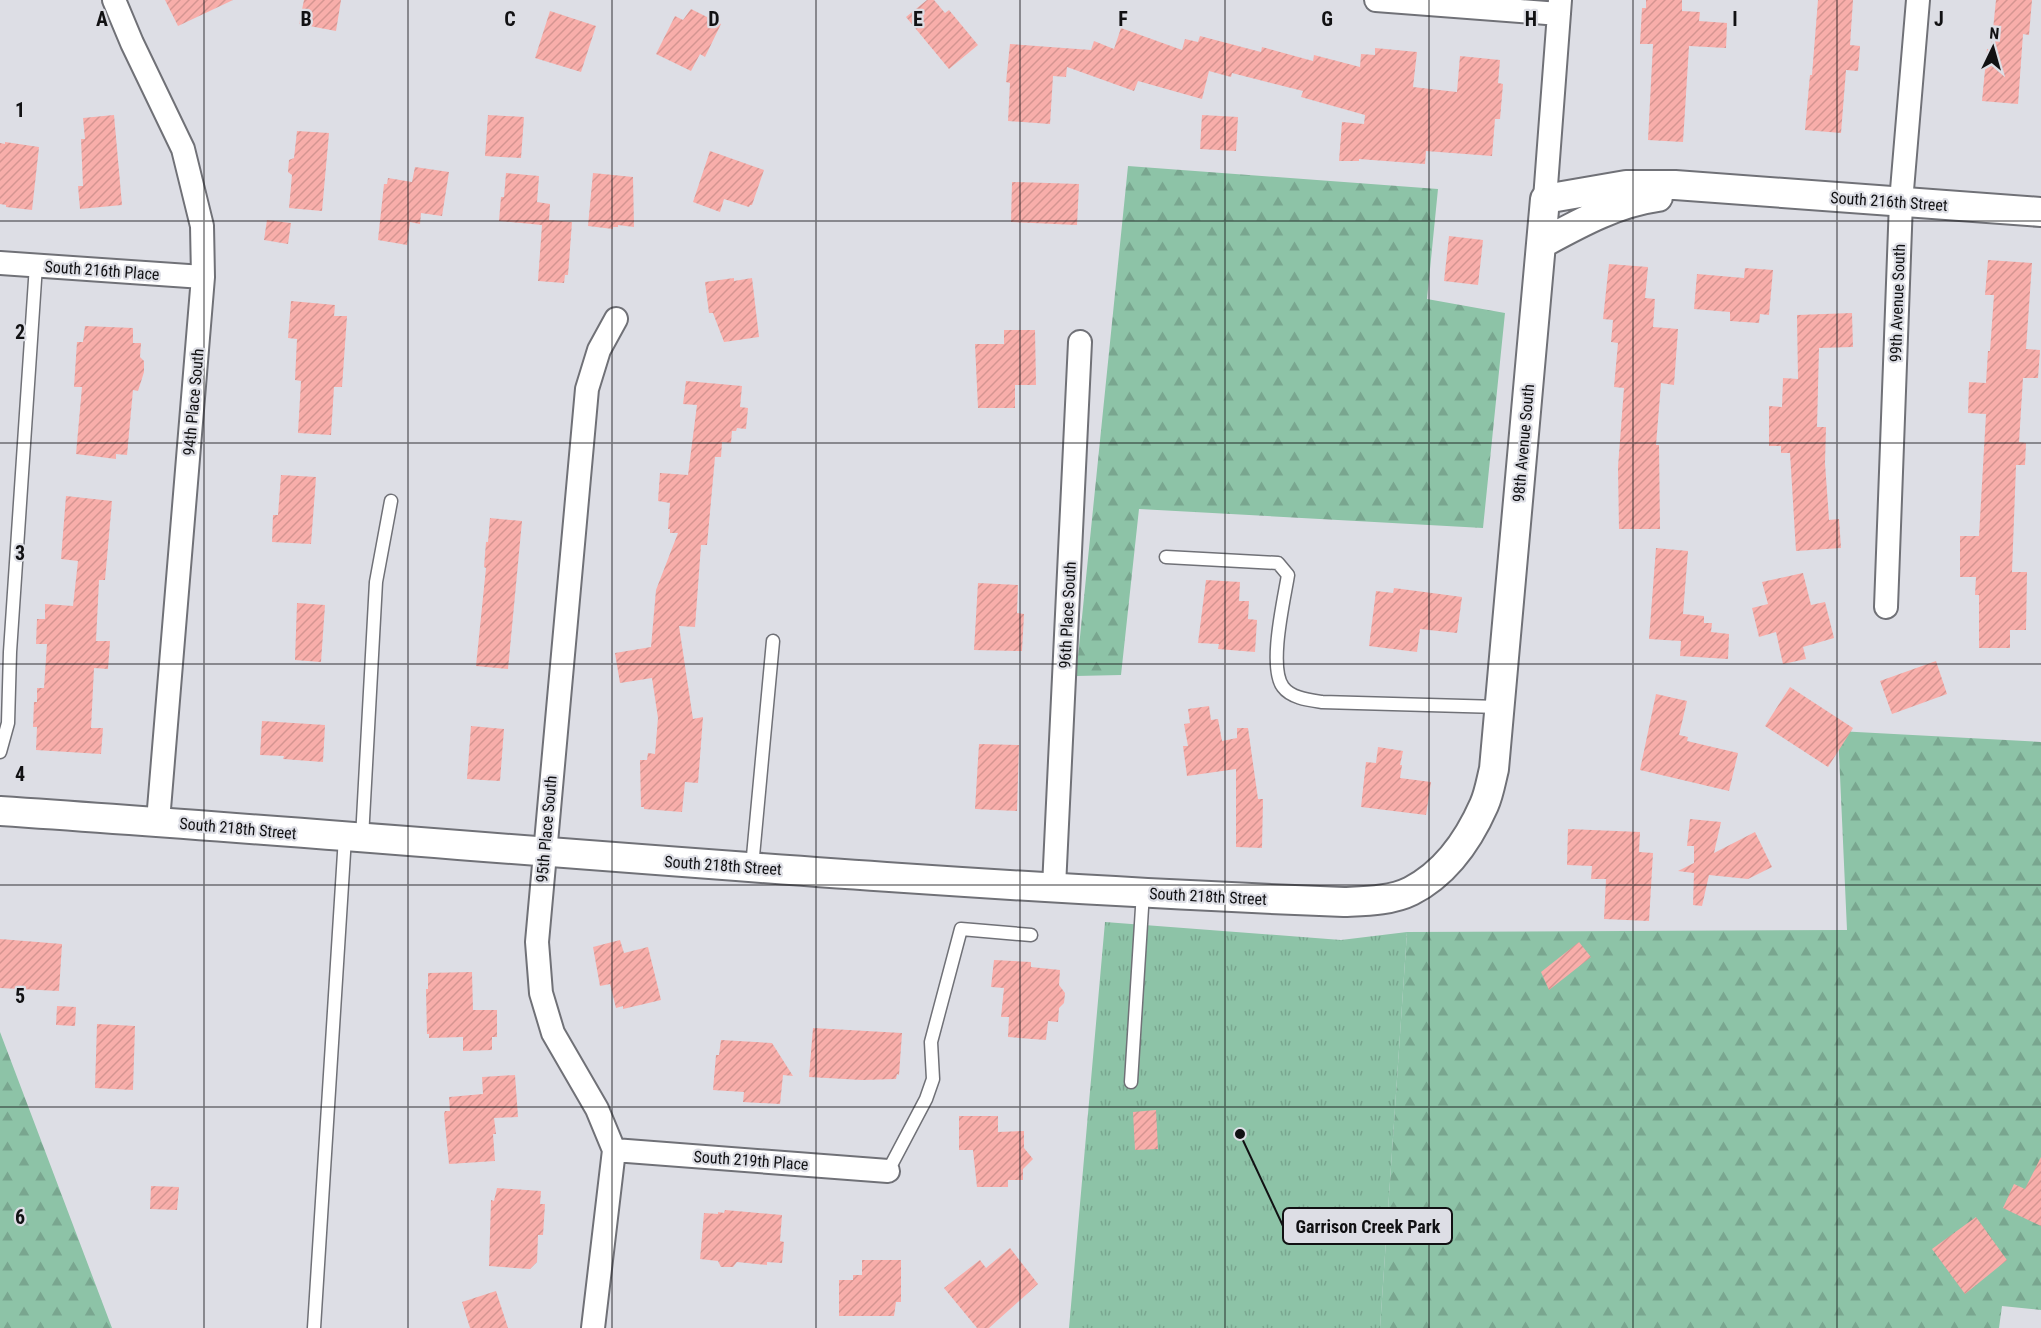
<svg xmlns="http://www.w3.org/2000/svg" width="2041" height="1328" viewBox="0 0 2041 1328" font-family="'Roboto Condensed',sans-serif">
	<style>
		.forest { fill: url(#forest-firs) }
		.park { fill: url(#park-tufts) }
		.building { fill: url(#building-hatch) }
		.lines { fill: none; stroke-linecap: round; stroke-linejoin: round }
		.service-casing { stroke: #707177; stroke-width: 15 }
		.minor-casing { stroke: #707177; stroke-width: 26 }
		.tertiary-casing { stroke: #707177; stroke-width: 32 }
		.service { stroke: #fff; stroke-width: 12 }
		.minor { stroke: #fff; stroke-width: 22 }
		.tertiary { stroke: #fff; stroke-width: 28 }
		.grid { fill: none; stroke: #111113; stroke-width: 1.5; stroke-opacity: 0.55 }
		.labels { text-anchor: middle; stroke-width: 4.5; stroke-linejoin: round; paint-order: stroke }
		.street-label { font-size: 16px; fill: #111113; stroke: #dddee5 }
		.grid-label { font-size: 20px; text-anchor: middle; font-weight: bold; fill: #111113; stroke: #dddee5; stroke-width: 4.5; stroke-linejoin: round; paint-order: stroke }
		.leader { fill: none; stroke: #111113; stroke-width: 2 }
		.callout-dot { fill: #111113; stroke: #dddee5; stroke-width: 2 }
		.callout { fill: #dddee5; stroke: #111113; stroke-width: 2 }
		.callout-label { font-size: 18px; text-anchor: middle; font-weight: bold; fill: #111113 }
	</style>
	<defs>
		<pattern id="forest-firs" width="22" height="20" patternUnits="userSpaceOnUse" patternTransform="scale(1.5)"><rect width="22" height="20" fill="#8dc3a7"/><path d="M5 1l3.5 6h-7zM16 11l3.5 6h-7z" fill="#79a68f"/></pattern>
		<pattern id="park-tufts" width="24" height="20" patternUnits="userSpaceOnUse" patternTransform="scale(1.5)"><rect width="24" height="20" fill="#8dc3a7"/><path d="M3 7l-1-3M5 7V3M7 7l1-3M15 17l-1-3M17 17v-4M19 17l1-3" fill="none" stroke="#79a68f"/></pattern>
		<pattern id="building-hatch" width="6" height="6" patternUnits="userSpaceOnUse" patternTransform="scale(1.5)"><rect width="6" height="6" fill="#f8aeaa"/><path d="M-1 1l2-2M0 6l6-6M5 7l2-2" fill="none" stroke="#d49591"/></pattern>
	</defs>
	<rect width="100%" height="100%" fill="#dddee5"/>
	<!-- forest -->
	<path class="forest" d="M 1128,166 L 1438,189 L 1427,299 L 1505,313 L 1483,528 L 1139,509 L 1121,675 L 1076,676 Z
		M 1838,731 L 2041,742 L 2041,1310 L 2002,1306 L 1999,1328 L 1380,1328 L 1407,932 L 1847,930 Z
		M 0,1032 L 112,1328 L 0,1328 Z"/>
	<!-- park -->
	<path class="park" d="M 1105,922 L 1341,940 L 1407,932 L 1380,1328 L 1069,1328 Z"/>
	<!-- building -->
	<path class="building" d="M 165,0 L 233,0 L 178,26 Z
		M 304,0 L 341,0 L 336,31 L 299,24 Z
		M 927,0 L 934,0 L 945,13 L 949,10 L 978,45 L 949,69 L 906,17 Z
		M 1646,0 L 1682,0 L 1682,11 L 1700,12 L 1699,21 L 1727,23 L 1726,48 L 1689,46 L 1683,142 L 1648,140 L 1653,44 L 1640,44 L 1642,8 L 1646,8 Z
		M 1818,0 L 1853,0 L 1850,45 L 1860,46 L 1858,71 L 1846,70 L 1841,133 L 1805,130 L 1810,75 L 1812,75 Z
		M 1996,0 L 2032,0 L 2029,35 L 2023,34 L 2018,104 L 1982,101 L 1987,49 L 1991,49 Z
		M 691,9 L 721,24 L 705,57 L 700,54 L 691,71 L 656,54 L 675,16 L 683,20 Z
		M 550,11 L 596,26 L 581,72 L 535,58 Z
		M 1121,28 L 1182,50 L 1185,39 L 1198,42 L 1200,36 L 1261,52 L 1262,47 L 1313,61 L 1314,55 L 1360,67 L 1361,54 L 1375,55 L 1375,48 L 1417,52 L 1413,87 L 1457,92 L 1460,56 L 1500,60 L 1498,83 L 1503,84 L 1500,119 L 1495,119 L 1492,156 L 1426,151 L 1425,164 L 1359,159 L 1359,161 L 1339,161 L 1342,122 L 1364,124 L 1365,115 L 1301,97 L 1303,91 L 1232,73 L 1231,77 L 1209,71 L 1202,99 L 1138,81 L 1134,91 L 1067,67 L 1066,77 L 1053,76 L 1050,124 L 1008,121 L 1010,83 L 1006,82 L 1010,44 L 1091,50 L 1094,41 L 1114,49 Z
		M 114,115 L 122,205 L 80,209 L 78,186 L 83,186 L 81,139 L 85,139 L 83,118 Z
		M 488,115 L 524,117 L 521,158 L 485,156 Z
		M 1202,115 L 1238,117 L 1236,151 L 1200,149 Z
		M 297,131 L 329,133 L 322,211 L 289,208 L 292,175 L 288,172 L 289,160 L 294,158 Z
		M 5,142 L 39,147 L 32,210 L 6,207 L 6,205 L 0,204 L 0,143 L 5,144 Z
		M 710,151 L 764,170 L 752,205 L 750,205 L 749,207 L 724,199 L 720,212 L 693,202 Z
		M 415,167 L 449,172 L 442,216 L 421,213 L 420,224 L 410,222 L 407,245 L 378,240 L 384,184 L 387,184 L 388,178 L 412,182 Z
		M 506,173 L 539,176 L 537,202 L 550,204 L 549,220 L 572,222 L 568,275 L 565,275 L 564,283 L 538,281 L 542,225 L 499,221 L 501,197 L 504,197 Z
		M 593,173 L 633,177 L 634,227 L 618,225 L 618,227 L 613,227 L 613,229 L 588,226 Z
		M 1012,182 L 1079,184 L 1077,225 L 1011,222 Z
		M 267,220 L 291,223 L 288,244 L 264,240 Z
		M 1449,236 L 1483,240 L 1478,285 L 1444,281 Z
		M 1988,260 L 2032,263 L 2026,349 L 2040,350 L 2038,378 L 2023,378 L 2019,442 L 2026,443 L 2025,465 L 2016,465 L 2012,572 L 2027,572 L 2026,630 L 2010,630 L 2010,648 L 1979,648 L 1979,595 L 1975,595 L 1976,577 L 1960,577 L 1960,536 L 1979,536 L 1986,414 L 1968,413 L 1969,382 L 1986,383 L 1988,351 L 1990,351 L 1994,295 L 1985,295 Z
		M 1609,264 L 1648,267 L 1645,298 L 1655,299 L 1653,327 L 1678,329 L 1674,385 L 1661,383 L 1656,445 L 1659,445 L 1660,529 L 1619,529 L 1618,467 L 1624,388 L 1614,387 L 1618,343 L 1611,342 L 1613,320 L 1603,319 Z
		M 1745,268 L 1773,270 L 1769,315 L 1760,314 L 1759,323 L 1730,321 L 1730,312 L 1694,309 L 1697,274 L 1744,278 Z
		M 734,278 L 734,281 L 752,278 L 759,337 L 724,342 L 713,313 L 709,313 L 705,282 Z
		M 291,301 L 335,305 L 334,316 L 347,316 L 342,387 L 334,387 L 331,435 L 298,433 L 301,381 L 295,380 L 297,339 L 288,338 Z
		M 1852,313 L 1853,347 L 1819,348 L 1817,427 L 1826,427 L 1825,463 L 1829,520 L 1839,519 L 1841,548 L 1796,551 L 1790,453 L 1781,453 L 1781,446 L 1769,446 L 1769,406 L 1782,407 L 1783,378 L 1798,379 L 1797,315 Z
		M 85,326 L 133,328 L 133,343 L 141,343 L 140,357 L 144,361 L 144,372 L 138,391 L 133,390 L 127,455 L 116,454 L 116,459 L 76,454 L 82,387 L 74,387 L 77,342 L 83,342 Z
		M 1004,330 L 1035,330 L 1036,385 L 1015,385 L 1015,408 L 978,408 L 975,344 L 1004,344 Z
		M 686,381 L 742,386 L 740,407 L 748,408 L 746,429 L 737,428 L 736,431 L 732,431 L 731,443 L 722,442 L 721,457 L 715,457 L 707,545 L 701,545 L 695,627 L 679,626 L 693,719 L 703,717 L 698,783 L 685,782 L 682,812 L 644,809 L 644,807 L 641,807 L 640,760 L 647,760 L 648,753 L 655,754 L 658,718 L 652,678 L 620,683 L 615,653 L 651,647 L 656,590 L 678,533 L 670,533 L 670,529 L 668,529 L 670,503 L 658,501 L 660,473 L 688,475 L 697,405 L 683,404 Z
		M 281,475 L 316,477 L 311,544 L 272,542 L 273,515 L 278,515 Z
		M 66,496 L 112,501 L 105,580 L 99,580 L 96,641 L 110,641 L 108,669 L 94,668 L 91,728 L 103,728 L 101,754 L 36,750 L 37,727 L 33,727 L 34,702 L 37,702 L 37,688 L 44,688 L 47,644 L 36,644 L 37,619 L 45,619 L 45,604 L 73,606 L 78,561 L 61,559 Z
		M 490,518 L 522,521 L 508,669 L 476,666 L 486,568 L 484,567 L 486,542 L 488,542 Z
		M 1656,548 L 1688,551 L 1683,614 L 1704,616 L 1704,623 L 1712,623 L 1711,632 L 1729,634 L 1728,659 L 1680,656 L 1681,641 L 1649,639 Z
		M 1803,573 L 1811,605 L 1825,602 L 1834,638 L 1803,647 L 1806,659 L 1783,664 L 1776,632 L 1759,637 L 1752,608 L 1768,604 L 1762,582 Z
		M 1206,580 L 1240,582 L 1239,601 L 1249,601 L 1248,619 L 1257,620 L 1255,652 L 1218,649 L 1219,644 L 1198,643 Z
		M 978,583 L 1018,585 L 1017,613 L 1024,614 L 1022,651 L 974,650 Z
		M 1394,588 L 1462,597 L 1457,633 L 1420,629 L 1417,652 L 1369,646 L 1376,591 L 1393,593 Z
		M 297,603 L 325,605 L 321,662 L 295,660 Z
		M 1936,661 L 1947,694 L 1892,714 L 1880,681 Z
		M 1790,687 L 1853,728 L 1828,767 L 1765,726 Z
		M 1656,694 L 1687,701 L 1679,735 L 1688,737 L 1687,741 L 1738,753 L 1729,791 L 1640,770 Z
		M 1209,706 L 1211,720 L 1218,719 L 1222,741 L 1237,738 L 1237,728 L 1248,728 L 1258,799 L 1263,799 L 1262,848 L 1236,847 L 1236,769 L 1187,776 L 1183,746 L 1188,746 L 1184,724 L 1190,723 L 1188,709 Z
		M 262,721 L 325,725 L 323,762 L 283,759 L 284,756 L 260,755 Z
		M 471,726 L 504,729 L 500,781 L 467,779 Z
		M 979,744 L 1019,745 L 1017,811 L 975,809 Z
		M 1378,747 L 1403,751 L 1400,765 L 1402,765 L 1400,778 L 1431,782 L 1426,815 L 1361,807 L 1366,762 L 1376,763 Z
		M 1690,819 L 1721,822 L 1714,853 L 1755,832 L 1772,867 L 1748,879 L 1709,875 L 1702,906 L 1693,905 L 1694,873 L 1678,871 L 1694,863 L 1694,846 L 1687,846 Z
		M 1568,829 L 1640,832 L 1639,852 L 1653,853 L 1649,921 L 1604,919 L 1606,879 L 1591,879 L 1592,866 L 1567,865 Z
		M 0,939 L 62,944 L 59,991 L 0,988 Z
		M 620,940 L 624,953 L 648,947 L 661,1000 L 623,1009 L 623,1006 L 616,1008 L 610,984 L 600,986 L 593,947 Z
		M 1579,942 L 1591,957 L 1549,990 L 1541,972 Z
		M 994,960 L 1031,962 L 1031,967 L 1060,970 L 1059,985 L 1065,993 L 1064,1003 L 1059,1008 L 1058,1022 L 1048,1021 L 1046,1040 L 1008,1037 L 1009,1017 L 1001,1017 L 1004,988 L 991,987 Z
		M 472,972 L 473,1010 L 497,1010 L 497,1037 L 492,1037 L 492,1050 L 463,1051 L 463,1037 L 429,1038 L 429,1034 L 427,1034 L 426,989 L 428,989 L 428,973 Z
		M 57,1006 L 76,1007 L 75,1026 L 56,1025 Z
		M 97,1024 L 135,1026 L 133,1090 L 95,1088 Z
		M 813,1028 L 902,1033 L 899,1075 L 897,1074 L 896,1079 L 862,1080 L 809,1077 Z
		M 721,1040 L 772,1043 L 793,1076 L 783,1075 L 780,1104 L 743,1102 L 744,1092 L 713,1090 L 716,1055 L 719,1055 Z
		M 515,1075 L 518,1117 L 494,1118 L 496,1134 L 493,1134 L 495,1161 L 449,1164 L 444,1114 L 445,1111 L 450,1111 L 449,1097 L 483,1094 L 482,1077 Z
		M 1156,1110 L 1158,1149 L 1135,1150 L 1133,1112 Z
		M 959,1116 L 998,1116 L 998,1132 L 1024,1131 L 1024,1148 L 1033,1159 L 1023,1169 L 1023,1180 L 1008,1180 L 1008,1187 L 977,1187 L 973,1150 L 959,1150 Z
		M 2041,1157 L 2041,1226 L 2003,1208 L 2014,1184 L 2025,1189 Z
		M 151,1186 L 179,1187 L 177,1210 L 150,1209 Z
		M 497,1188 L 541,1191 L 540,1204 L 545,1204 L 543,1235 L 538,1235 L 537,1262 L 530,1269 L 489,1266 L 491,1200 L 494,1201 Z
		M 725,1210 L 782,1215 L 780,1241 L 784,1242 L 782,1263 L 767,1262 L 767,1265 L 737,1262 L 733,1267 L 721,1267 L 718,1261 L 700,1259 L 704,1213 L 718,1214 L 718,1212 L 724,1213 Z
		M 1976,1217 L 2007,1260 L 1965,1294 L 1932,1249 Z
		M 1010,1248 L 1038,1284 L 989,1328 L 977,1328 L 944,1288 L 980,1260 L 986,1268 Z
		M 862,1260 L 901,1260 L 901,1302 L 896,1302 L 894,1316 L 839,1316 L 839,1280 L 853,1280 L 853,1275 L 862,1275 Z
		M 496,1291 L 508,1328 L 470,1328 L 462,1302 Z"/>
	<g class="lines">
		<!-- service casing -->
		<g class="service-casing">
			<path id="service" d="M 1166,557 L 1278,563 L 1288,575 C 1284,600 1268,667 1283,687 C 1291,698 1309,700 1322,702 L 1499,707
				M 0,752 L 8,723 L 10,652 L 36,265
				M 362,838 L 376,582 L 391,501
				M 752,867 L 773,641
				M 1131,1082 L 1143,892
				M 888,1171 L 926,1099 L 933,1079 L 931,1042 L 961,929 L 1031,935
				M 314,1328 L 345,837"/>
		</g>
		<!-- minor casing -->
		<g class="minor-casing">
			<path id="minor" d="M 114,0 L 132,43 L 183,149 L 202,226 L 203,277 L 158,821
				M 1376,0 L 1559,14
				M 1545,199 L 1560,0
				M 0,263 L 203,277
				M 1886,607 L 1901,202 L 1918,0
				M 1054,887 L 1080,342
				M 614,1150 L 888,1171
				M 593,1328 L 614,1150 L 597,1109 L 553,1033 L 541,993 L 537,942 L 587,389 L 599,350 L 616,319"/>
		</g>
		<!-- tertiary casing -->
		<g class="tertiary-casing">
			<path id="tertiary" d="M 1541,244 C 1578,224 1615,203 1658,197
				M 0,811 C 448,841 895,885 1344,902 C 1366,901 1391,901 1411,891 C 1446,873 1469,839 1484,805 C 1489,794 1491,781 1494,769 L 1545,199 L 1626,185 L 1675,185 L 2041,212"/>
		</g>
		<!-- service -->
		<use href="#service" class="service"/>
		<!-- minor -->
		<use href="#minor" class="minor"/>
		<!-- tertiary -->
		<use href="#tertiary" class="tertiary"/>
	</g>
	<!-- grid -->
	<path class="grid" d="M 204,0 L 204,1328M 408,0 L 408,1328M 612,0 L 612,1328M 816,0 L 816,1328M 1020,0 L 1020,1328M 1225,0 L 1225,1328M 1429,0 L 1429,1328M 1633,0 L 1633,1328M 1837,0 L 1837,1328M 0,221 L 2041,221M 0,443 L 2041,443M 0,664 L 2041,664M 0,885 L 2041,885M 0,1107 L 2041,1107"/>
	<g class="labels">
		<!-- street labels -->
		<g class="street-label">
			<text transform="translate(1889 201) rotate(4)" y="6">South 216th Street</text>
			<text transform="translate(102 270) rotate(4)" y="6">South 216th Place</text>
			<text transform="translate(1897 303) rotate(-88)" y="6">99th Avenue South</text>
			<text transform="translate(193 402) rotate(-85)" y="6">94th Place South</text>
			<text transform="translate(1523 443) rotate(-85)" y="6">98th Avenue South</text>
			<text transform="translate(1067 615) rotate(-87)" y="6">96th Place South</text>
			<text transform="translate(238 828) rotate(5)" y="6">South 218th Street</text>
			<text transform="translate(546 829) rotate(-85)" y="6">95th Place South</text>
			<text transform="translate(723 865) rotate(4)" y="6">South 218th Street</text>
			<text transform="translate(1208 896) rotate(3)" y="6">South 218th Street</text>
			<text transform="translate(751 1160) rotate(4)" y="6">South 219th Place</text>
		</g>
	</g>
	<g class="grid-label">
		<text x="102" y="26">A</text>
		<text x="306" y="26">B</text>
		<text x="510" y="26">C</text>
		<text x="714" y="26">D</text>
		<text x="918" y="26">E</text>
		<text x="1123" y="26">F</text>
		<text x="1327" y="26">G</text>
		<text x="1531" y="26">H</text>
		<text x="1735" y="26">I</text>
		<text x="1939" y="26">J</text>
		<text x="20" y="117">1</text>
		<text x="20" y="339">2</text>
		<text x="20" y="560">3</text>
		<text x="20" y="781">4</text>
		<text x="20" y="1003">5</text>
		<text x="20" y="1224">6</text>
	</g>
	<!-- callouts -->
	<path class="leader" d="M1240 1134L1283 1226"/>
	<circle class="callout-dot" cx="1240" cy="1134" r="6"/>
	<rect class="callout" x="1283" y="1208" width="169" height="36" rx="6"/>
	<g class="callout-label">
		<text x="1368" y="1233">Garrison Creek Park</text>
	</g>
	<!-- north arrow -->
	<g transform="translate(1993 48) rotate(5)" stroke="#dddee5" stroke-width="4.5" paint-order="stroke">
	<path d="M0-4.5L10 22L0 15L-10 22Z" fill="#111113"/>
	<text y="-9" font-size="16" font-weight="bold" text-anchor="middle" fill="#111113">N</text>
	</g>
</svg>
